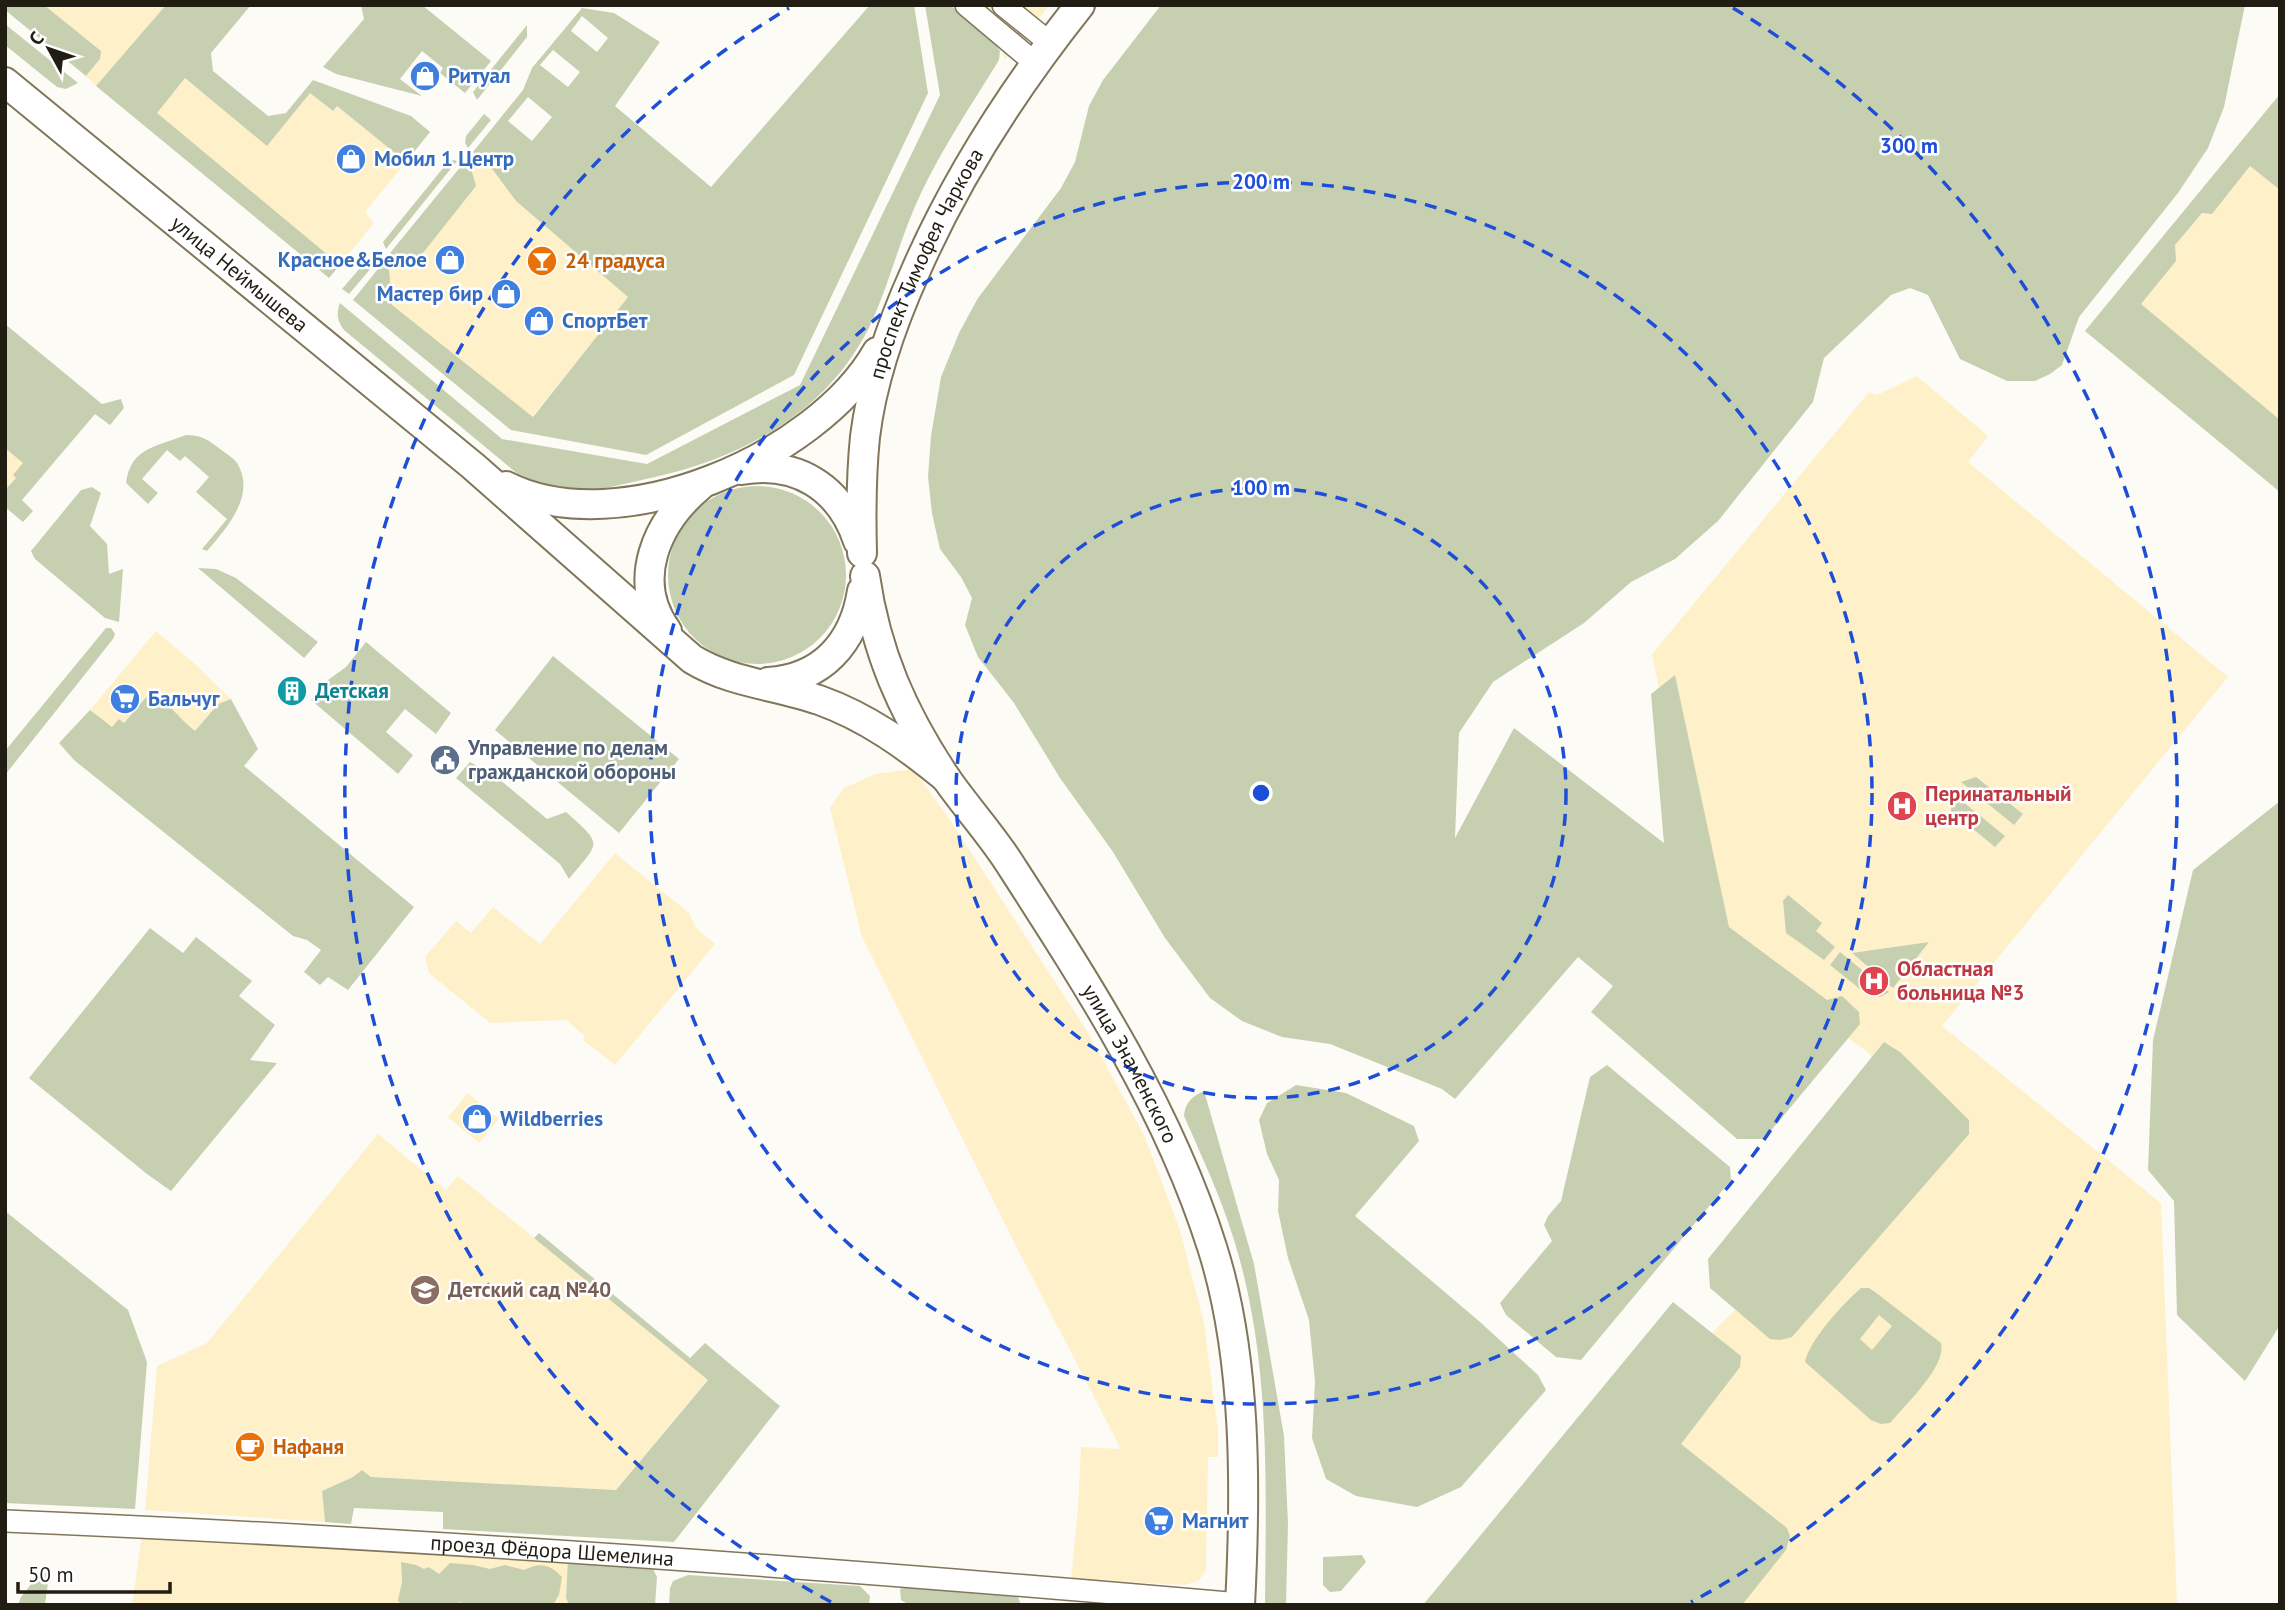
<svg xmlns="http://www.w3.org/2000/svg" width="2285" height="1610" viewBox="0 0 2285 1610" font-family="'PT Sans',sans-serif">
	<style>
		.built { fill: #fef1ca }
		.green { fill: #c6d0b1; fill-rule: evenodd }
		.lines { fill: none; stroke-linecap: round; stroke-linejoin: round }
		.minor-casing { stroke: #80765b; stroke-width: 24 }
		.secondary-casing { stroke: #80765b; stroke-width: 32 }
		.minor { stroke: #fff; stroke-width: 21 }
		.secondary { stroke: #fff; stroke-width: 28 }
		.ring { fill: none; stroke: #1d4ed8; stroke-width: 3.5; stroke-dasharray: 12 9 }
		.labels { text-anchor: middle; stroke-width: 5; stroke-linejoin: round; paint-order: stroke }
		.shop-label { font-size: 21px; font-weight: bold; fill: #366cbe; stroke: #fff; text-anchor: start }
		.food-label { font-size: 21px; font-weight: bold; fill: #c56008; stroke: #fff; text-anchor: start }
		.street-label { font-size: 21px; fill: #211d12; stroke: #fff }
		.culture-label { font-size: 21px; font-weight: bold; fill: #0d838f; stroke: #fff; text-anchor: start }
		.service-label { font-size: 21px; font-weight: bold; fill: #4e5e75; stroke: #fff; text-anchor: start }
		.health-label { font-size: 21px; font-weight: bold; fill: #be3a42; stroke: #fff; text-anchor: start }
		.education-label { font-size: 21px; font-weight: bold; fill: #785e54; stroke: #fff; text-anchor: start }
		.centre { fill: #1d4ed8; stroke: #fff; stroke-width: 3.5 }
		.ring-label { font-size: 21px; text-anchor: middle; font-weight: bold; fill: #1d4ed8; stroke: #fff; stroke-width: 5; stroke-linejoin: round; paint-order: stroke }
	</style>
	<rect width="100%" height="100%" fill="#fdfbf5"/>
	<!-- built -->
	<path class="built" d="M 44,5 L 166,5 L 96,86 L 86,76 L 100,59 Z
		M 954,5 L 1050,5 L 1005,59 L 999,44 Z
		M 185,78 L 267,145 L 310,92 L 332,111 L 337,106 L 406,162 L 365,212 L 374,223 L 340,265 L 156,113 Z
		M 2280,94 L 2280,492 L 2085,331 Z
		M 473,152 L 493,170 L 516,201 L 629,297 L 532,417 L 353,300 Z
		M 1917,376 L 1988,436 L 1968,462 L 2228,677 L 1942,1026 L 2161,1203 L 2177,1605 L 1487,1605 L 1715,1330 L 1742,1303 L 1874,1067 L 1870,1054 L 1709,936 L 1652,654 L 1869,392 L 1877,395 Z
		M 5,448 L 23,463 L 16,478 L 5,490 Z
		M 156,631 L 196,665 L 231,699 L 217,704 L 195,731 L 175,714 L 165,701 L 148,693 L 124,723 L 112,728 L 90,710 Z
		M 913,769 L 948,817 L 1089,1034 L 1144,1135 L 1180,1230 L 1204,1323 L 1218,1431 L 1218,1457 L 1208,1457 L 1206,1571 L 1198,1581 L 1185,1585 L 1071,1579 L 1078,1507 L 1081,1447 L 1121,1449 L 1016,1246 L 862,937 L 830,808 L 844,788 L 876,774 Z
		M 615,853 L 689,913 L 696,928 L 715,944 L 615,1065 L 583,1040 L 585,1036 L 566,1020 L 490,1023 L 429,973 L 425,957 L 456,921 L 471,933 L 493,907 L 540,944 Z
		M 468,1093 L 499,1119 L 479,1143 L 448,1117 Z
		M 378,1134 L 446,1190 L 458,1176 L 708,1379 L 616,1490 L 371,1477 L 362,1470 L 353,1477 L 322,1491 L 325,1522 L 145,1510 L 157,1366 L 207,1343 Z
		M 142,1535 L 311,1548 L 568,1559 L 566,1598 L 569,1605 L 132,1605 Z"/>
	<!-- green -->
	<path class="green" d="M 5,5 L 44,5 L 101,51 L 100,59 L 86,76 L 5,10 Z
		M 166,5 L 251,5 L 211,53 L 213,71 L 268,116 L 286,113 L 313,80 L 411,116 L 430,132 L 406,162 L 337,106 L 333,111 L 310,93 L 267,146 L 185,78 L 157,113 L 340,265 L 329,278 L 96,86 Z
		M 361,5 L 422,5 L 491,61 L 465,93 L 440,73 L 443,68 L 422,51 L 400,79 L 422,96 L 336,74 L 323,67 L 364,19 Z
		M 870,5 L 914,5 L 928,93 L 794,375 L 646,455 L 511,430 L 353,300 L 382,264 L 389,269 L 392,305 L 533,417 L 628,297 L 516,201 L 493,170 L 473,152 L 523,90 L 532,68 L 582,8 L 614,13 L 660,42 L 615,106 L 711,187 ZM 582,16 L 608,38 L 597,52 L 571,31 ZM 553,50 L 580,72 L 568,87 L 540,65 ZM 528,97 L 552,117 L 532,141 L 508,121 Z
		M 925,5 L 950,5 L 994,42 L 1000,51 L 999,60 C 972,104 943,147 921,193 C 902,233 891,277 874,317 C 834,408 748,456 655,477 C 622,484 585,496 550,490 C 542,488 533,483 525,480 L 344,330 C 337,320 336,314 340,303 L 502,439 L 647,464 L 800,385 L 940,95 Z
		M 1161,5 L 2245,5 L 2224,107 L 2208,148 L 2178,193 L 2079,317 L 2062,365 L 2050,374 L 2035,381 L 2007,381 L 1960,359 L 1928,295 L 1910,288 L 1891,295 L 1824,358 L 1813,402 L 1718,521 L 1675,559 L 1631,582 L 1584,623 L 1493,682 L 1459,733 L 1455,838 L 1514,728 L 1664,843 L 1651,694 L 1675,675 L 1729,927 L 1827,1000 L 1842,996 L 1859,1012 L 1860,1024 L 1764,1139 L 1737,1139 L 1591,1012 L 1613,986 L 1578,957 L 1455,1099 L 1442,1089 L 1330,1044 L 1282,1037 L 1242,1021 L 1210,998 L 1165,938 L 1113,852 L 1060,778 L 1014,703 L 978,657 L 965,625 L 972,598 L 961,577 L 940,549 L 932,513 L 928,477 L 931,436 L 941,377 L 959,333 L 978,298 L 1061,188 L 1075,162 L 1089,106 L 1103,80 Z
		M 5,24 L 78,83 L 66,89 L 57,87 L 5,45 Z
		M 527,25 L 527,37 L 477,100 L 473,92 Z
		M 2280,94 L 2280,190 L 2250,166 L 2212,214 L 2202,213 L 2175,245 L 2176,261 L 2141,304 L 2280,420 L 2280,492 L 2085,331 Z
		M 484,114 L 491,120 L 468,148 L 465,143 L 466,136 Z
		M 454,160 L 457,161 L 386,249 L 383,242 L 448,162 Z
		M 462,165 L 472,172 L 476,186 L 415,263 L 404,264 L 390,253 Z
		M 373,257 L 378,260 L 349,294 L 342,289 L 367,260 Z
		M 5,324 L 102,404 L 121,399 L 124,408 L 110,425 L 95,414 L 22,500 L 33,511 L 23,522 L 5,507 L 5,490 L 16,478 L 13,475 L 23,463 L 5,448 Z
		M 186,435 C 202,435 208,440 220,449 C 225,453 234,458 237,463 C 257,495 226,529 207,551 L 202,549 L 227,519 L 196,492 L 209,477 L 185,456 L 180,461 L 167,450 L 142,479 L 158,493 L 148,504 L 126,483 C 131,447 156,447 186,435 Z
		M668 575a89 89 0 1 1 178 0a89 89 0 1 1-178 0Z
		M 92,487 L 101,493 L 90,526 L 107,544 L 109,574 L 123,569 L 119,622 L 105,618 L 35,559 L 31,551 L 81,490 Z
		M 198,568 L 216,569 L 236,578 L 318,642 L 304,658 Z
		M 106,628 L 111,628 L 115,634 L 113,639 L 5,775 L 5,751 Z
		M 366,642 L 451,713 L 436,734 L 405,709 L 386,732 L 413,755 L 398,774 L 311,700 L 328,680 L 346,667 Z
		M 553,656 L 679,759 L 619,833 L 495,730 Z
		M 152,690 C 168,703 179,718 195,731 L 218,704 L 231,699 L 258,749 L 244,766 L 414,907 L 348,990 L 328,977 L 320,985 L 304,972 L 321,950 L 307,940 L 293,936 L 74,760 L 59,743 L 90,710 L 112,727 L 119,719 L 124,723 Z
		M 470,762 L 494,775 L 547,819 L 566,812 C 604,846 600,841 569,879 L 560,864 L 456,778 Z
		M 1976,777 L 2023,814 L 2014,825 L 1961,782 Z
		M 1952,793 L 2005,836 L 1995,847 L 1951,811 Z
		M 2280,801 L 2280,1325 L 2245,1381 L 2177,1315 L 2174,1201 L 2148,1170 L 2153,1040 L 2193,870 Z
		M 1788,895 L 1822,923 L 1816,931 L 1835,947 L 1824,960 L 1786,933 L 1783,901 Z
		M 150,928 L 183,953 L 196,937 L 252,981 L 239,996 L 275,1025 L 250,1060 L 277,1063 L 171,1191 L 147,1174 L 29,1078 Z
		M 1929,942 L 1893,988 L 1852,953 Z
		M 1840,952 L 1889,992 L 1880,997 L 1865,993 L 1830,965 Z
		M 1884,1042 L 1900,1052 L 1969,1120 L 1969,1134 L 1792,1337 L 1780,1340 L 1770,1339 L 1710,1288 L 1708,1259 Z
		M 1607,1065 L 1730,1167 L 1731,1180 L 1581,1360 L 1556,1357 L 1506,1315 L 1500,1303 L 1552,1241 L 1544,1225 L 1548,1216 L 1561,1201 L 1590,1077 Z
		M 1296,1085 L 1346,1093 L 1414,1126 L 1419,1141 L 1355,1216 L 1480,1322 L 1538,1375 L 1546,1390 L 1461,1487 L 1417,1507 L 1356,1496 L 1326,1479 L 1312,1438 L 1315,1382 L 1309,1320 L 1288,1258 L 1278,1211 L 1279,1180 L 1267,1154 L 1259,1120 L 1267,1103 Z
		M 1204,1091 L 1254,1264 L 1284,1436 L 1288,1524 L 1286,1605 L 1265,1605 C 1266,1482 1271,1359 1234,1240 C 1221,1197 1202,1157 1184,1116 C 1185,1103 1192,1096 1204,1091 Z
		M 5,1211 L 128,1310 L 147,1362 L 135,1509 L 5,1503 Z
		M 539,1233 L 690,1358 L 705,1343 L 780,1406 L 674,1542 L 443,1529 L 443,1512 L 354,1508 L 351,1524 L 325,1522 L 322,1491 L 353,1477 L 362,1470 L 371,1477 L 616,1490 L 708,1380 L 534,1238 Z
		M 1861,1288 L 1869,1288 L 1875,1292 L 1941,1343 C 1947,1366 1905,1405 1890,1423 L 1881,1424 L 1871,1420 L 1805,1362 C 1810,1339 1843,1304 1861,1288 ZM 1879,1315 L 1892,1326 L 1872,1350 L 1860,1339 Z
		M 1673,1302 L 1741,1356 L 1740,1367 L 1681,1444 L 1787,1528 L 1790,1536 L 1786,1550 L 1742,1605 L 1423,1605 Z
		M 1362,1555 L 1366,1562 L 1341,1591 L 1330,1592 L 1323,1585 L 1323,1557 Z
		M 568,1559 L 651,1565 L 657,1577 L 655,1605 L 569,1605 L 566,1598 Z
		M 401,1562 L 416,1565 L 424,1569 L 429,1567 L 439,1574 L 450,1563 L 473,1565 L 490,1569 L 505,1565 L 524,1570 C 540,1562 550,1564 562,1577 L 559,1595 L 553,1605 L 465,1605 L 460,1602 L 456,1605 L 401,1605 L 398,1600 L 402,1582 Z
		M 42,1570 L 49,1575 L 45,1605 L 18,1605 L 21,1597 Z
		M 688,1575 L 860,1586 L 870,1596 L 869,1605 L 669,1605 L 670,1588 L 673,1581 Z
		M 905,1587 L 1018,1597 L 1021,1605 L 906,1603 L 901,1600 L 900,1589 Z"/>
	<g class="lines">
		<!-- minor casing -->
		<g class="minor-casing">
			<g id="minor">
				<path d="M 966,5 L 1035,63"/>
				<path d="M 1003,5 L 1050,43"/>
				<path id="s1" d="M 5,1521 C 417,1538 829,1568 1240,1604"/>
			</g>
		</g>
		<!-- secondary casing -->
		<g class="secondary-casing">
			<g id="secondary">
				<path id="s2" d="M 5,82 L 473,466 L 692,659 C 731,683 776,685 819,700 C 867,717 907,746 946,778"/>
				<path d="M 741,470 C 796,460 840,487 858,541"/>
				<path d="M 506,486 C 619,543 817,457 877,352"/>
				<path id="s3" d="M 862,553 C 861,515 861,476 865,437 C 872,379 892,323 916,270 C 958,174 1014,88 1080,5"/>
				<path id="s4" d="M 865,576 C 876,653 903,713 946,778 C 966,807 991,834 1010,864 C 1088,985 1168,1108 1212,1247 C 1247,1356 1246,1491 1240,1605"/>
				<path d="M 667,631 C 630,580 657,522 700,486"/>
				<path d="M 768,682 C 822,679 854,643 862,591"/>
			</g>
		</g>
		<!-- minor -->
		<use href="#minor" class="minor"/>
		<!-- secondary -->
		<use href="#secondary" class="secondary"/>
	</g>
	<!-- distance rings -->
	<g class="ring">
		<circle cx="1261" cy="793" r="305"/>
		<circle cx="1261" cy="793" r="611"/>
		<path d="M831 1602A916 916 0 0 1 789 8M1733 8A916 916 0 0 1 1691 1602"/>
	</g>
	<!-- icons -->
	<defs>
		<g id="shop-disc" transform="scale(1.575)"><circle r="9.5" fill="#3f7fe0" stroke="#fff"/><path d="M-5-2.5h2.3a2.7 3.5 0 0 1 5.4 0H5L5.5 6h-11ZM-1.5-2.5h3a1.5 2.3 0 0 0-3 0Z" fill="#fff"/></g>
		<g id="bar-disc" transform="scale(1.575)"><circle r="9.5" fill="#e8710a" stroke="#fff"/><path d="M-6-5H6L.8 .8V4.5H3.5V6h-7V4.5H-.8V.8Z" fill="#fff"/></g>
		<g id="building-disc" transform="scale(1.575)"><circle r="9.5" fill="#0f9aa8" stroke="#fff"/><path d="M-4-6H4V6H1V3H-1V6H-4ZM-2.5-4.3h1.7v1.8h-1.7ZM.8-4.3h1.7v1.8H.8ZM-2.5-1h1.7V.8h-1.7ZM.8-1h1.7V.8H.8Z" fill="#fff"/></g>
		<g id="supermarket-disc" transform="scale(1.575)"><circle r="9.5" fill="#3f7fe0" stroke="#fff"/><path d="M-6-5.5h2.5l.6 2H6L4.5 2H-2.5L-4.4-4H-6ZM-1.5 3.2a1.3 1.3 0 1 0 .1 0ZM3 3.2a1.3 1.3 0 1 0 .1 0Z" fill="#fff"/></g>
		<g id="civic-disc" transform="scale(1.575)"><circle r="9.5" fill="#5c6f8a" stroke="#fff"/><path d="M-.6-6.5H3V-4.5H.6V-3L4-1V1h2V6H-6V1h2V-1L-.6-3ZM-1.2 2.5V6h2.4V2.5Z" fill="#fff"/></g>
		<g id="hospital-disc" transform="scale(1.575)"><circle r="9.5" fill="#e0444e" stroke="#fff"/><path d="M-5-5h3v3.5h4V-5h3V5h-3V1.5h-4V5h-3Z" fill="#fff"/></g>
		<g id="school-disc" transform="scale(1.575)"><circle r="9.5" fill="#8d6e63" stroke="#fff"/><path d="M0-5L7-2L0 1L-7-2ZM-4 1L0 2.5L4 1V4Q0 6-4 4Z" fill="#fff"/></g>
		<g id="cafe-disc" transform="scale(1.575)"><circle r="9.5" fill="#e8710a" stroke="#fff"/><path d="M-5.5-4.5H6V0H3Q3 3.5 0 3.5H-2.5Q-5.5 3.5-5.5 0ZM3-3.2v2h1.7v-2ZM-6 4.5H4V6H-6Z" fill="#fff"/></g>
	</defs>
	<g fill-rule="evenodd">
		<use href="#shop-disc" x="425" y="76"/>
		<use href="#shop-disc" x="351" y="159"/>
		<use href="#shop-disc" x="450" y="260"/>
		<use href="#bar-disc" x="542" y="261"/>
		<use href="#shop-disc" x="506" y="294"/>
		<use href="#shop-disc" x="539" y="321"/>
		<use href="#building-disc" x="292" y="691"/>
		<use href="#supermarket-disc" x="125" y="699"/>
		<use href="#civic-disc" x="445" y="760"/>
		<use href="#hospital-disc" x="1902" y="806"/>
		<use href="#hospital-disc" x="1874" y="981"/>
		<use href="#shop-disc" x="477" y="1119"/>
		<use href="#school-disc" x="425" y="1290"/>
		<use href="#cafe-disc" x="250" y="1447"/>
		<use href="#supermarket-disc" x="1159" y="1521"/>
	</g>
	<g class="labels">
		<!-- shop labels -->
		<g class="shop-label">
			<text x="448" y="83">Ритуал</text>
			<text x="374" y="166">Мобил 1 Центр</text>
			<text x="427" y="267" text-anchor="end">Красное&amp;Белое</text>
			<text x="483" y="301" text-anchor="end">Мастер бир</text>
			<text x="562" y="328">СпортБет</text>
			<text x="148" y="706">Бальчуг</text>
			<text x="500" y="1126">Wildberries</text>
			<text x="1182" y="1528">Магнит</text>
		</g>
		<!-- food labels -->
		<g class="food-label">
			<text x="565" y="268">24 градуса</text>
			<text x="273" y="1454">Нафаня</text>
		</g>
		<!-- street labels -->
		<g class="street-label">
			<text dy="7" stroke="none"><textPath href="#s3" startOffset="301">проспект Тимофея Чаркова</textPath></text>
			<text dy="7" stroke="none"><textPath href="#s2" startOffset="303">улица Неймышева</textPath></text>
			<text dy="7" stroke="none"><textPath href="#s4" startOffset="560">улица Знаменского</textPath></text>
			<text dy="7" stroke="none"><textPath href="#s1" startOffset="548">проезд Фёдора Шемелина</textPath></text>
		</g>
		<!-- culture labels -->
		<g class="culture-label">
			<text x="315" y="698">Детская</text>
		</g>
		<!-- service labels -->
		<g class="service-label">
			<text x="468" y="755">Управление по делам<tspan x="468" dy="24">гражданской обороны</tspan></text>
		</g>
		<!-- health labels -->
		<g class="health-label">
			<text x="1925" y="801">Перинатальный<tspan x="1925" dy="24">центр</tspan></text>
			<text x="1897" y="976">Областная<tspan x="1897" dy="24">больница №3</tspan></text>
		</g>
		<!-- education labels -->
		<g class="education-label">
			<text x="448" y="1297">Детский сад №40</text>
		</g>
	</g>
	<circle cx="1261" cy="793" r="10" class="centre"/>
	<g class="ring-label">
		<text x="1909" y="153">300 m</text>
		<text x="1261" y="189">200 m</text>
		<text x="1261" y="495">100 m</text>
	</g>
	<!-- border -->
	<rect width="2285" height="1610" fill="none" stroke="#211d12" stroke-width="14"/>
	<!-- north arrow -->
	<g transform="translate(49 49) rotate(310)" stroke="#ffffff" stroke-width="5" paint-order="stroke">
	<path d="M0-5L12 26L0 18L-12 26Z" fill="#211d12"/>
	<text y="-10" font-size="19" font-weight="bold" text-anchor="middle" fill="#211d12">С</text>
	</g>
	<!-- scale -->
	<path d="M18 1582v10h152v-10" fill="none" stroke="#211d12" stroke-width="3.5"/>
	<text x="28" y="1582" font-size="21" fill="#211d12" stroke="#ffffff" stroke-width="5" paint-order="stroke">50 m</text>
</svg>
